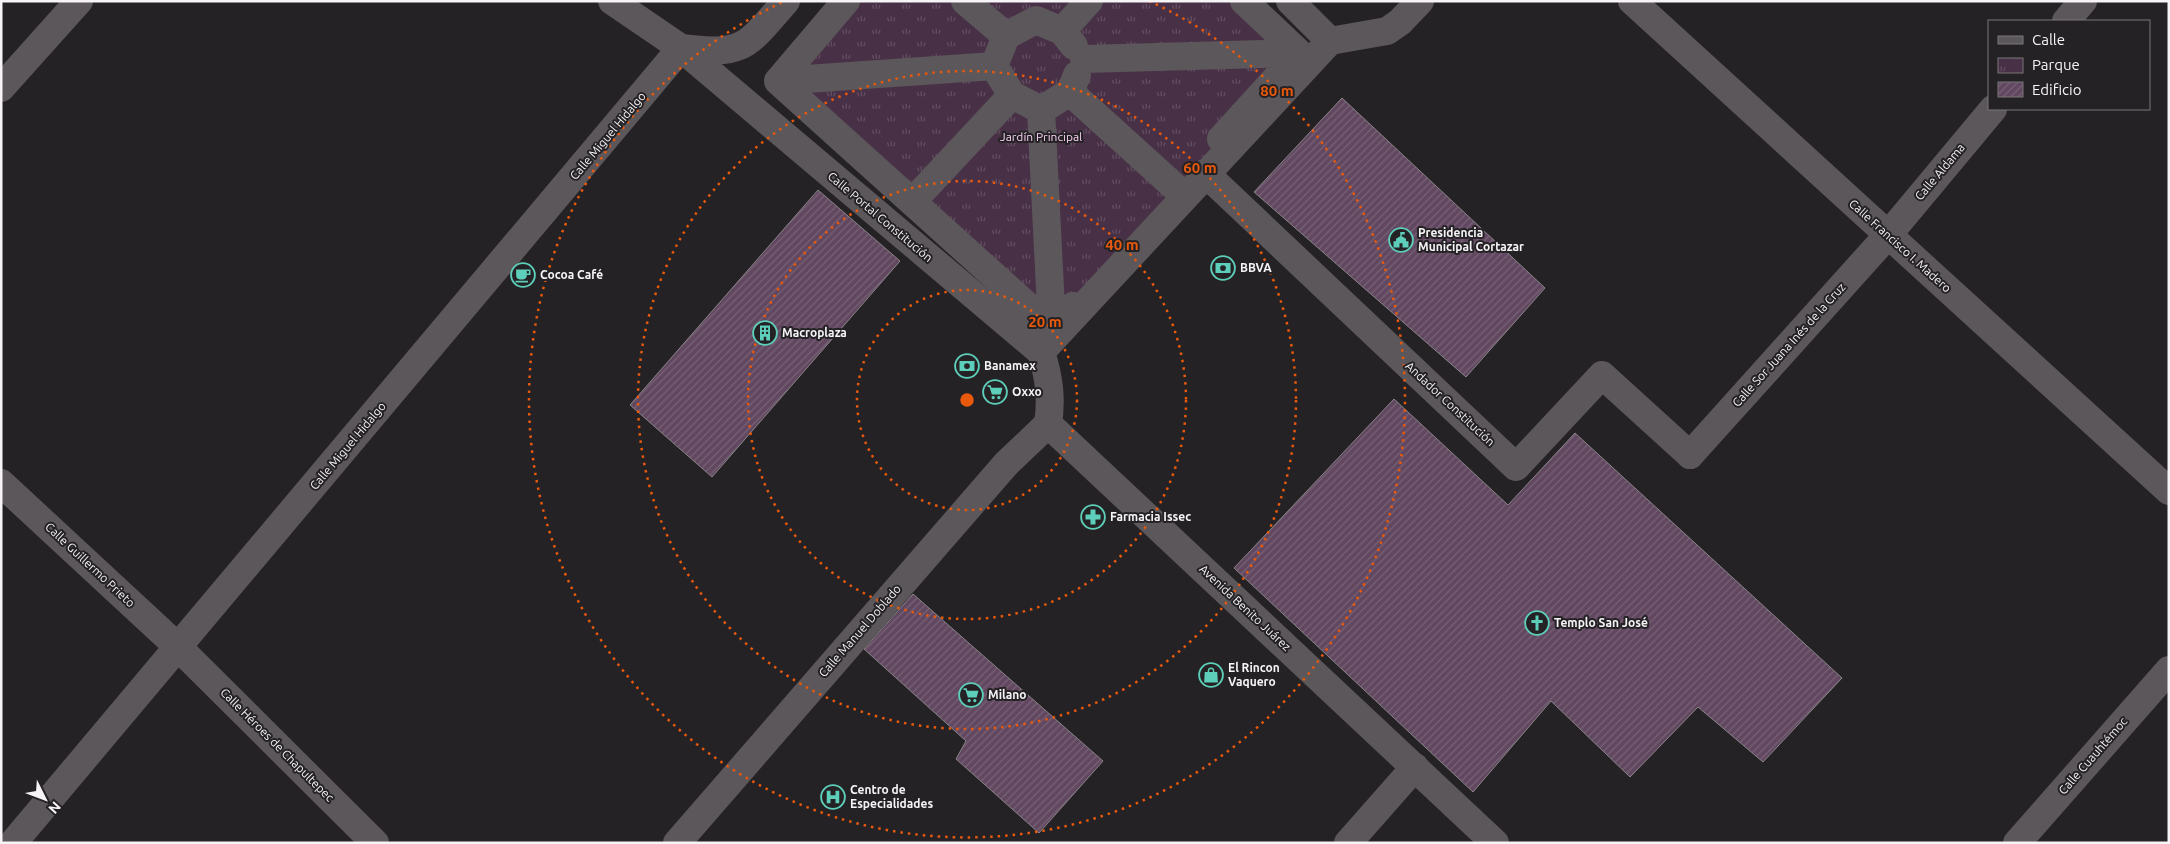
<svg xmlns="http://www.w3.org/2000/svg" width="2170" height="844" viewBox="0 0 2170 844" font-family="Ubuntu,sans-serif">
	<style>
		.park { fill: url(#park-tufts) }
		.building { fill: url(#building-hatch); stroke: #888488 }
		.lines { fill: none; stroke-linecap: round; stroke-linejoin: round }
		.pedestrian { stroke: #5c575b; stroke-width: 28 }
		.minor { stroke: #5c575b; stroke-width: 28 }
		.tertiary { stroke: #5c575b; stroke-width: 28 }
		.ring { fill: none; stroke: #e8590c; stroke-width: 2.5; stroke-dasharray: 2.5 5 }
		.labels { text-anchor: middle; stroke-width: 4; stroke-linejoin: round; paint-order: stroke }
		.street-label { font-size: 12px; fill: #f6f4f6; stroke: #252225 }
		.park-label { font-size: 12px; fill: #f9d1f5; stroke: #252225 }
		.poi-label { font-size: 12px; font-weight: bold; fill: #f6f4f6; stroke: #252225; text-anchor: start }
		.centre { fill: #e8590c; stroke: #252225; stroke-width: 2.5 }
		.ring-label { font-size: 15px; text-anchor: middle; font-weight: bold; fill: #e8590c; stroke: #252225; stroke-width: 4; stroke-linejoin: round; paint-order: stroke }
	</style>
	<defs>
		<pattern id="park-tufts" width="24" height="20" patternUnits="userSpaceOnUse" patternTransform="scale(1.25)"><rect width="24" height="20" fill="#483146"/><path d="M3 7l-1-3M5 7V3M7 7l1-3M15 17l-1-3M17 17v-4M19 17l1-3" fill="none" stroke="#634f61"/></pattern>
		<pattern id="building-hatch" width="6" height="6" patternUnits="userSpaceOnUse" patternTransform="scale(1.25)"><rect width="6" height="6" fill="#61475f"/><path d="M-1 1l2-2M0 6l6-6M5 7l2-2" fill="none" stroke="#786277"/></pattern>
	</defs>
	<rect width="100%" height="100%" fill="#252225"/>
	<!-- park -->
	<path class="park" d="M 846,1 L 1244,1 L 1299,53 L 1052,328 L 778,81 Z"/>
	<!-- building -->
	<path class="building" d="M 1342,98 L 1545,288 L 1466,377 L 1254,192 Z
		M 818,190 L 900,261 L 712,477 L 630,405 Z
		M 1394,399 L 1508,505 L 1575,433 L 1842,678 L 1763,762 L 1698,707 L 1630,777 L 1551,701 L 1473,792 L 1234,568 Z
		M 913,594 L 1103,761 L 1039,833 L 956,759 L 966,741 L 864,649 Z"/>
	<g class="lines">
		<!-- pedestrian -->
		<path class="pedestrian" d="M 846,1 L 778,81 L 1052,328 L 1073,306
			M 965,1 L 1006,36
			M 1062,31 L 1036,20 L 1006,36 L 994,66 L 1012,95 L 1041,110 L 1070,92
			M 1074,46 L 1062,31 L 1089,1
			M 1084,59 L 1299,53 L 1244,1
			M 1077,75 L 1070,92 L 1176,188
			M 778,81 L 994,66
			M 1041,110 L 1052,328
			M 1221,139 L 1299,53
			M 1205,173 L 1516,467 L 1602,375 L 1690,455
			M 912,202 L 1012,95"/>
		<!-- minor -->
		<path class="minor" d="M 1290,1 L 1330,41
			M 1632,1 L 2169,491
			M 2066,21 L 2083,1
			M 1,88 L 79,1
			M 1041,352 L 1330,41 L 1387,31 L 1400,22 L 1420,1
			M 1690,455 L 1888,235 L 1993,109
			M 13,843 L 681,48 C 744,56 746,47 786,1
			M 677,843 L 1006,464 L 1048,424
			M 1348,843 L 1415,767
			M 2017,843 L 2169,670"/>
		<!-- tertiary -->
		<path class="tertiary" d="M 612,1 L 681,48 L 1041,352 C 1049,377 1052,398 1048,424 L 1495,843
			M 1,483 L 178,647 L 375,843"/>
	</g>
	<!-- distance rings -->
	<g class="ring">
		<circle cx="967" cy="400" r="110"/>
		<circle cx="967" cy="400" r="219"/>
		<circle cx="967" cy="400" r="329"/>
		<path d="M1149 1A438 438 0 1 1 785 1"/>
	</g>
	<!-- icons -->
	<defs>
		<g id="civic-ring" transform="scale(1.25)"><circle r="9.5" fill="#252225" stroke="#5dceb9" stroke-width="1.5"/><path d="M-.6-6.5H3V-4.5H.6V-3L4-1V1h2V6H-6V1h2V-1L-.6-3ZM-1.2 2.5V6h2.4V2.5Z" fill="#5dceb9"/></g>
		<g id="bank-ring" transform="scale(1.25)"><circle r="9.5" fill="#252225" stroke="#5dceb9" stroke-width="1.5"/><path d="M-6-4H6V4H-6ZM0-2.3a2.3 2.3 0 1 0 0 4.6a2.3 2.3 0 1 0 0-4.6Z" fill="#5dceb9"/></g>
		<g id="cafe-ring" transform="scale(1.25)"><circle r="9.5" fill="#252225" stroke="#5dceb9" stroke-width="1.5"/><path d="M-5.5-4.5H6V0H3Q3 3.5 0 3.5H-2.5Q-5.5 3.5-5.5 0ZM3-3.2v2h1.7v-2ZM-6 4.5H4V6H-6Z" fill="#5dceb9"/></g>
		<g id="building-ring" transform="scale(1.25)"><circle r="9.5" fill="#252225" stroke="#5dceb9" stroke-width="1.5"/><path d="M-4-6H4V6H1V3H-1V6H-4ZM-2.5-4.3h1.7v1.8h-1.7ZM.8-4.3h1.7v1.8H.8ZM-2.5-1h1.7V.8h-1.7ZM.8-1h1.7V.8H.8Z" fill="#5dceb9"/></g>
		<g id="supermarket-ring" transform="scale(1.25)"><circle r="9.5" fill="#252225" stroke="#5dceb9" stroke-width="1.5"/><path d="M-6-5.5h2.5l.6 2H6L4.5 2H-2.5L-4.4-4H-6ZM-1.5 3.2a1.3 1.3 0 1 0 .1 0ZM3 3.2a1.3 1.3 0 1 0 .1 0Z" fill="#5dceb9"/></g>
		<g id="pharmacy-ring" transform="scale(1.25)"><circle r="9.5" fill="#252225" stroke="#5dceb9" stroke-width="1.5"/><path d="M-2-6h4v4h4v4h-4v4h-4v-4h-4v-4h4Z" fill="#5dceb9"/></g>
		<g id="church-ring" transform="scale(1.25)"><circle r="9.5" fill="#252225" stroke="#5dceb9" stroke-width="1.5"/><path d="M-1.2-6h2.4v3.5h3.3v2.4h-3.3V6h-2.4V-.1h-3.3v-2.4h3.3Z" fill="#5dceb9"/></g>
		<g id="shop-ring" transform="scale(1.25)"><circle r="9.5" fill="#252225" stroke="#5dceb9" stroke-width="1.5"/><path d="M-5-2.5h2.3a2.7 3.5 0 0 1 5.4 0H5L5.5 6h-11ZM-1.5-2.5h3a1.5 2.3 0 0 0-3 0Z" fill="#5dceb9"/></g>
		<g id="hospital-ring" transform="scale(1.25)"><circle r="9.5" fill="#252225" stroke="#5dceb9" stroke-width="1.5"/><path d="M-5-5h3v3.5h4V-5h3V5h-3V1.5h-4V5h-3Z" fill="#5dceb9"/></g>
	</defs>
	<g fill-rule="evenodd">
		<use href="#civic-ring" x="1401" y="240"/>
		<use href="#bank-ring" x="1223" y="268"/>
		<use href="#cafe-ring" x="523" y="275"/>
		<use href="#building-ring" x="765" y="333"/>
		<use href="#bank-ring" x="967" y="366"/>
		<use href="#supermarket-ring" x="995" y="392"/>
		<use href="#pharmacy-ring" x="1093" y="517"/>
		<use href="#church-ring" x="1537" y="623"/>
		<use href="#shop-ring" x="1211" y="675"/>
		<use href="#supermarket-ring" x="971" y="695"/>
		<use href="#hospital-ring" x="833" y="797"/>
	</g>
	<g class="labels">
		<!-- street labels -->
		<g class="street-label">
			<text transform="translate(608 136) rotate(-50)" y="4">Calle Miguel Hidalgo</text>
			<text transform="translate(1940 172) rotate(-50)" y="4">Calle Aldama</text>
			<text transform="translate(880 217) rotate(40)" y="4">Calle Portal Constitución</text>
			<text transform="translate(1900 246) rotate(42)" y="4">Calle Francisco I. Madero</text>
			<text transform="translate(1789 345) rotate(-48)" y="4">Calle Sor Juana Inés de la Cruz</text>
			<text transform="translate(1450 404) rotate(43)" y="4">Andador Constitución</text>
			<text transform="translate(348 446) rotate(-50)" y="4">Calle Miguel Hidalgo</text>
			<text transform="translate(90 565) rotate(43)" y="4">Calle Guillermo Prieto</text>
			<text transform="translate(1245 608) rotate(43)" y="4">Avenida Benito Juárez</text>
			<text transform="translate(860 631) rotate(-49)" y="4">Calle Manuel Doblado</text>
			<text transform="translate(277 745) rotate(45)" y="4">Calle Héroes de Chapultepec</text>
			<text transform="translate(2093 756) rotate(-49)" y="4">Calle Cuauhtémoc</text>
		</g>
		<!-- park labels -->
		<g class="park-label">
			<text x="1041" y="141">Jardín Principal</text>
		</g>
		<!-- poi labels -->
		<g class="poi-label">
			<text x="1418" y="237">Presidencia<tspan x="1418" dy="14">Municipal Cortazar</tspan></text>
			<text x="1240" y="272">BBVA</text>
			<text x="540" y="279">Cocoa Café</text>
			<text x="782" y="337">Macroplaza</text>
			<text x="984" y="370">Banamex</text>
			<text x="1012" y="396">Oxxo</text>
			<text x="1110" y="521">Farmacia Issec</text>
			<text x="1554" y="627">Templo San José</text>
			<text x="1228" y="672">El Rincon<tspan x="1228" dy="14">Vaquero</tspan></text>
			<text x="988" y="699">Milano</text>
			<text x="850" y="794">Centro de<tspan x="850" dy="14">Especialidades</tspan></text>
		</g>
	</g>
	<circle cx="967" cy="400" r="8" class="centre"/>
	<g class="ring-label">
		<text x="1277" y="96">80 m</text>
		<text x="1200" y="173">60 m</text>
		<text x="1122" y="250">40 m</text>
		<text x="1045" y="327">20 m</text>
	</g>
	<!-- border -->
	<rect width="2170" height="844" fill="none" stroke="#f6f4f6" stroke-width="5"/>
	<!-- legend -->
	<rect x="1988" y="20" width="162" height="90" fill="#252225" stroke="#797679"/>
	<rect x="1998" y="36" width="25" height="8" fill="#5c575b" stroke="#797679"/>
	<text x="2032" y="45" font-size="15" fill="#f6f4f6">Calle</text>
	<rect x="1998" y="58" width="25" height="15" fill="url(#park-tufts)" stroke="#797679"/>
	<text x="2032" y="70" font-size="15" fill="#f6f4f6">Parque</text>
	<rect x="1998" y="82" width="25" height="15" fill="url(#building-hatch)" stroke="#797679"/>
	<text x="2032" y="95" font-size="15" fill="#f6f4f6">Edificio</text>
	<!-- north arrow -->
	<g transform="translate(45 799) rotate(132)" stroke="#252225" stroke-width="4" paint-order="stroke">
	<path d="M0-4L9 19L0 12L-9 19Z" fill="#f6f4f6"/>
	<text y="-8" font-size="14" font-weight="bold" text-anchor="middle" fill="#f6f4f6">N</text>
	</g>
</svg>
